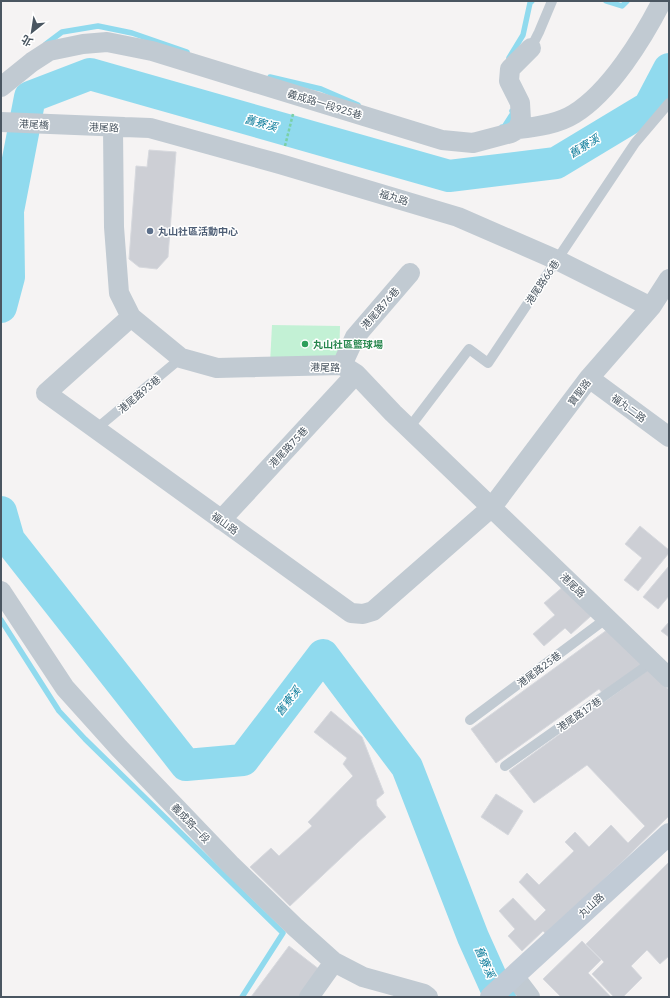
<svg xmlns="http://www.w3.org/2000/svg" width="670" height="998" viewBox="0 0 670 998" font-family="Lato,'Noto Sans TC',sans-serif">
	<style>
		.green { fill: #c3f1d5 }
		.lines { fill: none; stroke-linecap: round; stroke-linejoin: round }
		.stream { stroke: #90daee; stroke-width: 5.5 }
		.canal { stroke: #90daee; stroke-width: 19 }
		.river { stroke: #90daee; stroke-width: 32 }
		.building { fill: #cdcfd5; stroke: #d7d9de }
		.path { stroke: #7ad0a6; stroke-width: 2.5; stroke-dasharray: 3 2; stroke-linecap: butt }
		.lane { stroke: #c1cad2; stroke-width: 10 }
		.street { stroke: #c1cad2; stroke-width: 20 }
		.secondary { stroke: #c1cbd6; stroke-width: 22 }
		.service-dot { fill: #5c6f8a; stroke: #fff; stroke-width: 1.5 }
		.leisure-dot { fill: #2e9e5b; stroke: #fff; stroke-width: 1.5 }
		.labels { text-anchor: middle; stroke-width: 3; stroke-linejoin: round; paint-order: stroke }
		.street-label { font-size: 10px; fill: #4a5661; stroke: #fff }
		.service-label { font-size: 10px; font-weight: bold; fill: #4e5e75; stroke: #fff; text-anchor: start }
		.leisure-label { font-size: 10px; font-weight: bold; fill: #27864d; stroke: #fff; text-anchor: start }
		.water-label { font-size: 11px; font-style: italic; fill: #0c7c9b; stroke: #fff }
	</style>
	<rect width="100%" height="100%" fill="#f5f3f3"/>
	<!-- green -->
	<path class="green" d="M 272,325 L 340,326 L 339,362 L 270,364 Z"/>
	<g class="lines">
		<!-- stream -->
		<path class="stream" d="M 606,1 L 622,6 L 627,1
			M 46,44 L 62,32 L 98,26 L 132,33 L 187,52
			M 509,58 L 523,35 L 530,3 L 532,1
			M 270,77 L 321,89 L 358,105
			M 502,127 L 504,127 L 513,113 L 512,111
			M 1,620 L 59,711 L 85,739 L 283,933 L 242,997"/>
		<!-- canal -->
		<path class="canal" d="M 1,206 L 8,211"/>
		<!-- river -->
		<path class="river" d="M 1,307 L 9,277 L 8,211 L 30,97 L 90,74 L 449,176 L 556,163 L 649,107 L 669,69
			M 1,512 L 9,540 L 186,765 L 243,760 L 323,655 L 407,767 L 473,937 L 500,997"/>
	</g>
	<!-- building -->
	<path class="building" d="M 149,150 L 176,152 L 168,257 L 157,269 L 139,267 L 129,259 L 136,166 L 147,167 Z
		M 640,526 L 669,550 L 669,553 L 638,591 L 624,580 L 642,558 L 625,544 Z
		M 669,566 L 669,596 L 658,609 L 643,597 Z
		M 564,586 L 591,616 L 571,634 L 565,628 L 544,646 L 533,634 L 555,615 L 544,603 Z
		M 669,622 L 669,637 L 661,631 Z
		M 611,627 L 645,663 L 603,694 L 599,689 L 496,763 L 471,729 Z
		M 648,670 L 669,690 L 669,816 L 547,935 L 543,931 L 522,951 L 508,936 L 515,929 L 499,911 L 513,898 L 535,921 L 546,910 L 519,882 L 527,873 L 539,885 L 574,851 L 565,842 L 575,832 L 589,847 L 611,825 L 628,843 L 645,826 L 587,765 L 534,803 L 509,771 Z
		M 331,711 L 362,737 L 384,793 L 376,800 L 377,806 L 386,817 L 358,842 L 290,906 L 250,867 L 271,848 L 279,856 L 312,826 L 308,822 L 353,776 L 343,764 L 347,758 L 314,732 Z
		M 496,794 L 523,811 L 508,835 L 481,817 Z
		M 669,862 L 669,956 L 660,964 L 647,950 L 631,966 L 642,978 L 623,997 L 614,997 L 592,974 L 604,962 L 586,944 Z
		M 582,941 L 601,960 L 588,973 L 611,997 L 561,997 L 543,979 Z
		M 289,946 L 324,973 L 306,997 L 251,997 Z"/>
	<g class="lines">
		<!-- path -->
		<path class="path" d="M 285,146 L 293,114"/>
		<!-- lane -->
		<path class="lane" d="M 531,48 L 539,32 L 552,1
			M 409,428 L 469,349 L 488,363 L 635,143 L 669,103
			M 96,429 L 181,358
			M 470,720 L 607,618
			M 505,766 L 652,662"/>
		<!-- street -->
		<path class="street" d="M 1,87 L 32,62 L 49,51 L 83,44 L 107,42 L 152,51 L 442,140 L 473,143 L 511,133 L 518,129 L 521,120 L 520,103 L 509,81 L 510,69 L 531,48
			M 1,122 L 124,127 L 113,129 L 114,227 L 119,293 L 131,317 L 181,358 L 217,368 L 342,365 L 356,374 L 393,413 L 669,678
			M 124,127 L 150,128 L 280,164 L 458,217 L 557,260 L 651,307
			M 518,129 C 537,127 558,124 574,114 C 610,92 643,38 662,1
			M 131,317 L 46,393 L 351,613 L 363,614 L 373,611 L 492,507 L 589,378 L 651,307 L 669,279
			M 342,365 L 355,337 L 410,273
			M 589,378 L 669,437
			M 221,520 L 356,374
			M 1,591 L 65,688 L 119,748 L 230,864 L 295,927 L 334,962 L 363,977 L 424,994 L 428,997
			M 514,976 L 530,997
			M 309,997 L 334,962"/>
		<!-- secondary -->
		<path class="secondary" d="M 491,997 L 669,834"/>
	</g>
	<!-- markers -->
	<circle class="service-dot" cx="150" cy="231" r="4"/>
	<circle class="leisure-dot" cx="305" cy="344" r="4"/>
	<g class="labels">
		<!-- street labels -->
		<g class="street-label">
			<text transform="translate(325 104) rotate(17)" y="4">義成路一段925巷</text>
			<text transform="translate(34 124) rotate(3)" y="4">港尾橋</text>
			<text transform="translate(104 127) rotate(2)" y="4">港尾路</text>
			<text transform="translate(394 197) rotate(17)" y="4">福丸路</text>
			<text transform="translate(542 282) rotate(-56)" y="4">港尾路66巷</text>
			<text transform="translate(380 308) rotate(-49)" y="4">港尾路76巷</text>
			<text transform="translate(325 367) rotate(1)" y="4">港尾路</text>
			<text transform="translate(579 392) rotate(-53)" y="4">寶聖路</text>
			<text transform="translate(139 394) rotate(-40)" y="4">港尾路93巷</text>
			<text transform="translate(629 408) rotate(36)" y="4">福丸二路</text>
			<text transform="translate(288 447) rotate(-47)" y="4">港尾路75巷</text>
			<text transform="translate(225 523) rotate(36)" y="4">福山路</text>
			<text transform="translate(573 585) rotate(44)" y="4">港尾路</text>
			<text transform="translate(539 669) rotate(-37)" y="4">港尾路25巷</text>
			<text transform="translate(579 714) rotate(-35)" y="4">港尾路17巷</text>
			<text transform="translate(191 823) rotate(46)" y="4">義成路一段</text>
			<text transform="translate(591 905) rotate(-43)" y="4">丸山路</text>
		</g>
		<!-- service labels -->
		<g class="service-label">
			<text x="158" y="235">丸山社區活動中心</text>
		</g>
		<!-- leisure labels -->
		<g class="leisure-label">
			<text x="313" y="348">丸山社區籃球場</text>
		</g>
		<!-- water labels -->
		<g class="water-label">
			<text transform="translate(261 123) rotate(16)" y="4">舊寮溪</text>
			<text transform="translate(584 146) rotate(-31)" y="4">舊寮溪</text>
			<text transform="translate(288 701) rotate(-52)" y="4">舊寮溪</text>
			<text transform="translate(485 962) rotate(66)" y="4">舊寮溪</text>
		</g>
	</g>
	<!-- border -->
	<rect width="670" height="998" fill="none" stroke="#4a5661" stroke-width="4"/>
	<!-- north arrow -->
	<g transform="translate(32 32) rotate(210)" stroke="#ffffff" stroke-width="3" paint-order="stroke">
	<path d="M0-3L7 15L0 10L-7 15Z" fill="#4a5661"/>
	<text y="-6" font-size="11" font-weight="bold" text-anchor="middle" fill="#4a5661">北</text>
	</g>
</svg>
